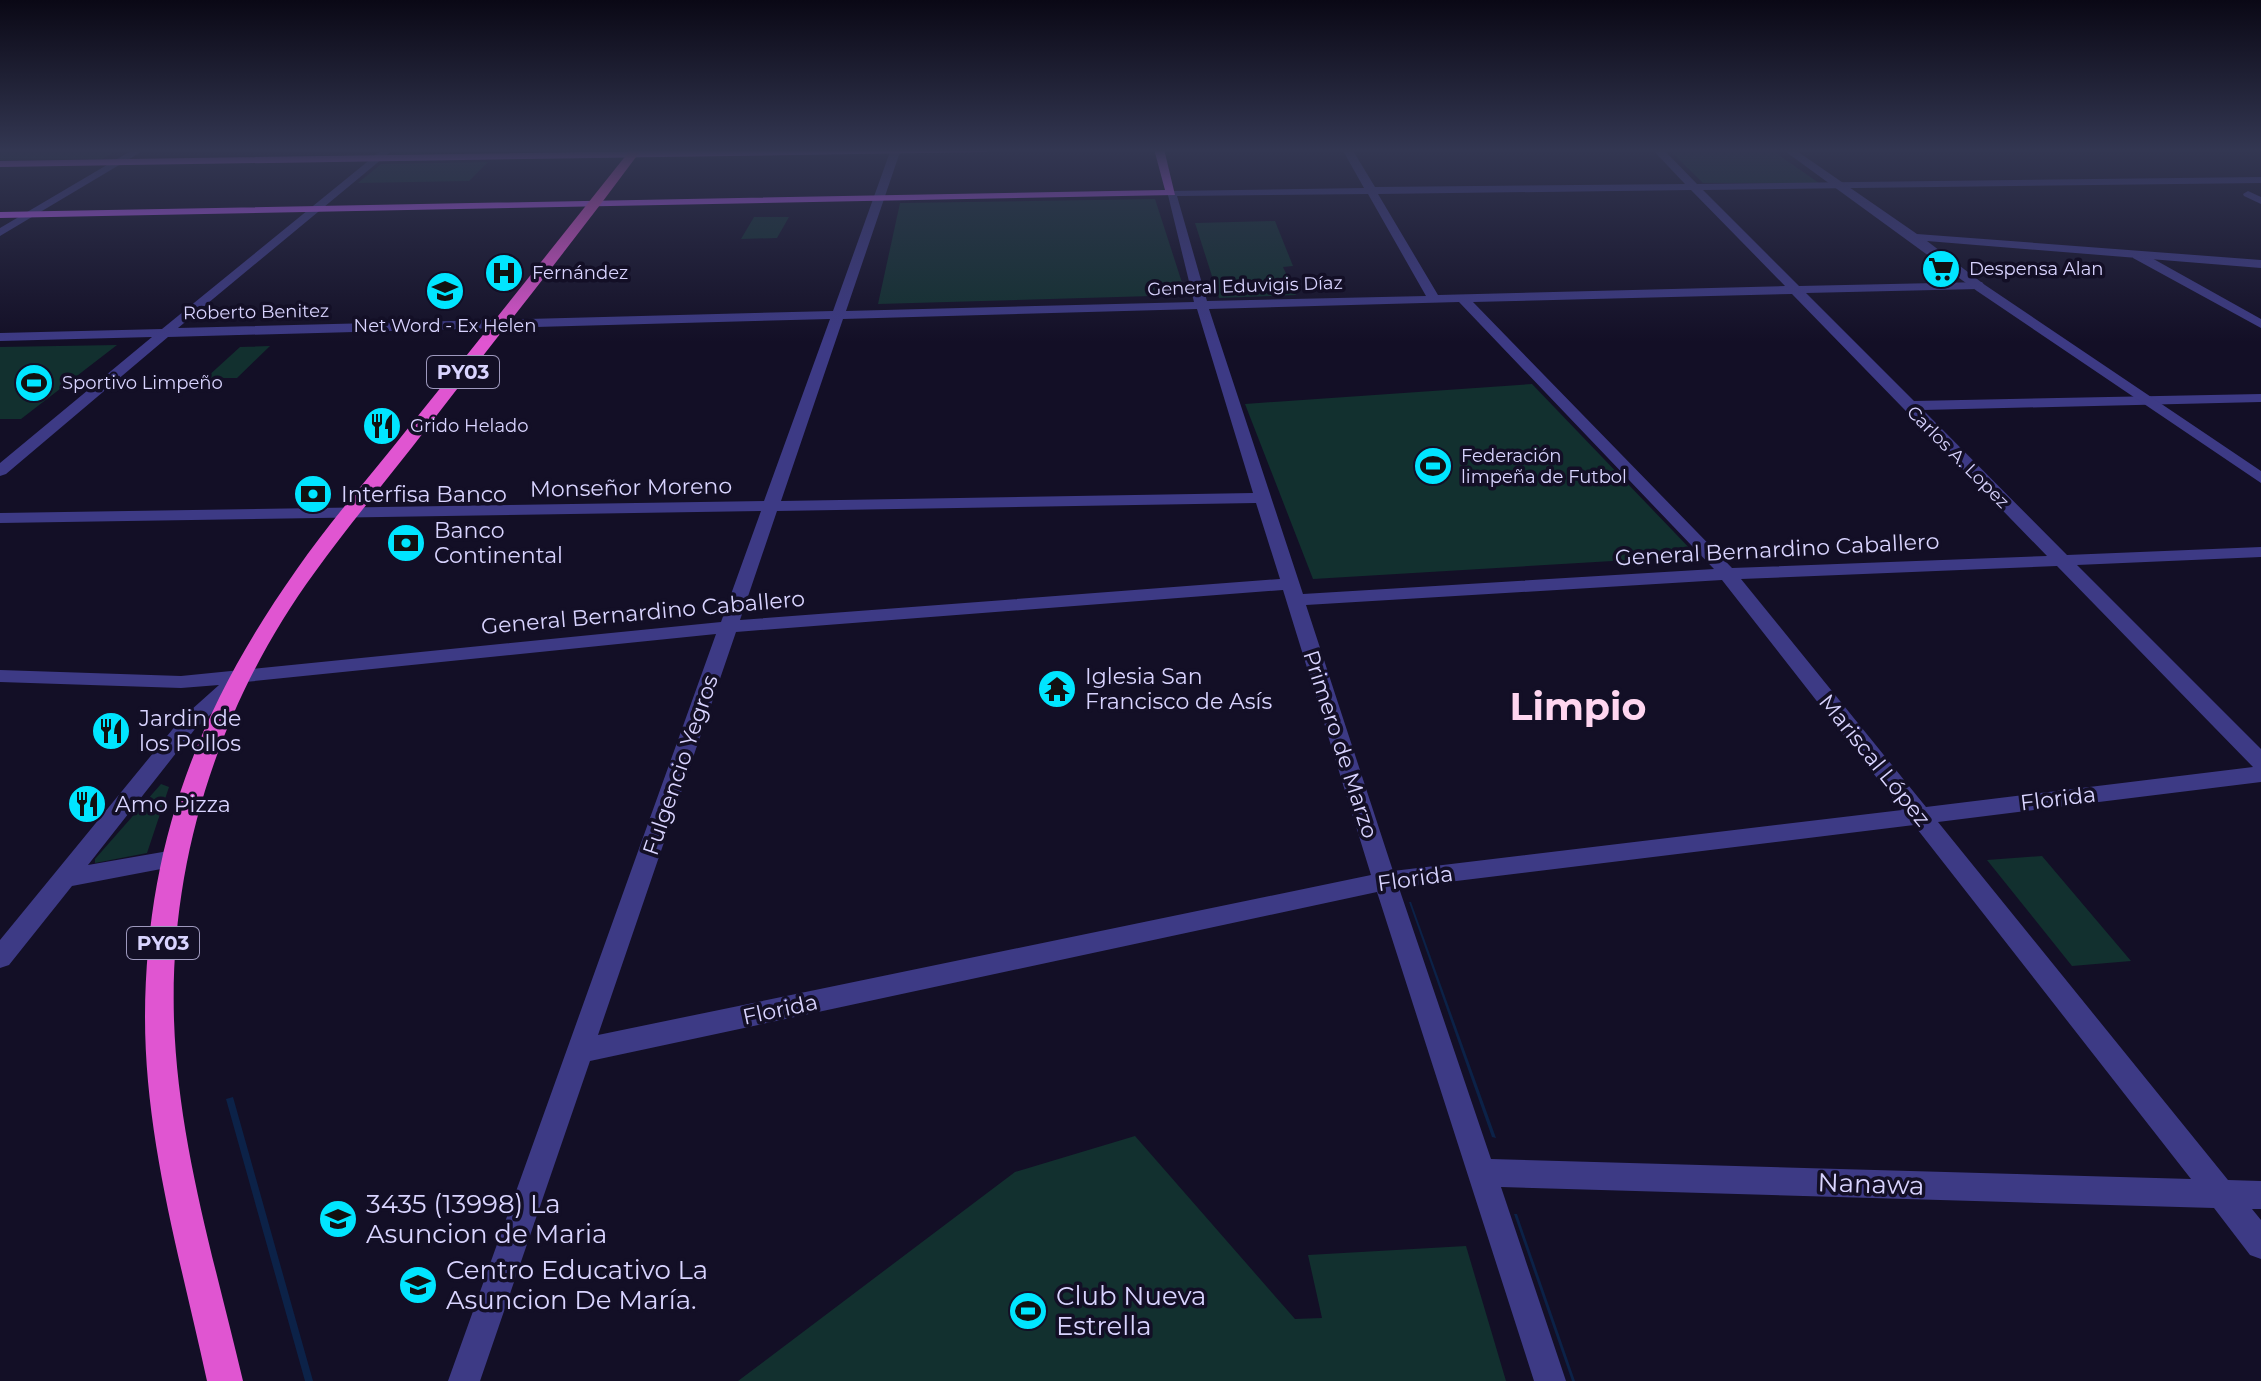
<svg xmlns="http://www.w3.org/2000/svg" width="2261" height="1381" viewBox="0 0 2261 1381" font-family="Montserrat,sans-serif">
	<rect width="100%" height="100%" fill="#130f26"/>
	<!-- green -->
	<path fill="#12302f" d="M0,149H119L102,159L0,160Z
		M401,149H622L396,154Z
		M1668,149H1770L1819,183H1703Z
		M488,162L469,181L358,183L381,164Z
		M1155,199L1186,295L878,304L900,203Z
		M754,217H789L777,238L741,239Z
		M1275,221L1293,266L1283,267L1296,295L1219,298L1195,223Z
		M117,345L21,419H0V347Z
		M270,346L237,378H206L240,347Z
		M1532,384L1697,556L1313,579L1245,404Z
		M161,784L169,787L147,853L95,863V859Z
		M2042,856L2131,961L2072,966L1987,860Z
		M1135,1136L1295,1319L1322,1318L1308,1255L1466,1246L1506,1381H738L1015,1172Z"/>
	<!-- water -->
	<path fill="#0c2248" d="M1409,902H1411L1496,1138L1492,1137Z
		M233,1097L313,1381H305L226,1099Z
		M1514,1214H1517L1575,1381H1572Z"/>
	<g fill="none" stroke-linecap="round" stroke-linejoin="round">
		<!-- minor -->
		<path fill="#3d3a85" fill-rule="evenodd" d="M134,149H146L0,236V228Z
			M383,149H394L178,328L833,311L891,149H901L846,311L1194,302L1167,191L1364,188L1342,149H1352L1375,187L1685,184L1652,149H1663L1697,184L2261,177V183L1703,190L1799,286L1982,282L1984,285L1978,289L1806,293L1914,401L2261,394V402L1923,410L2067,555L2261,547V557L2077,565L2261,749V782L1938,822L2228,1180L2261,1181V1209H2252L2261,1220V1259L2250,1255L2214,1208L1501,1187L1566,1381H1534L1377,892L590,1061L480,1381H448L716,634L245,682L195,729L88,865L174,850L182,853L186,859L182,865L72,886L9,965L0,968V940L181,719L219,685L181,688L0,682V670L181,676L721,622L761,511L0,523V513L764,501L830,319L168,337L6,474L0,476V463L152,337L0,341V333L162,329ZM1691,190L1785,286L1438,295L1378,194ZM1368,194L1426,296L1207,301L1177,196ZM1792,294L2047,556L1732,568L1473,302ZM1459,302L1714,569L1303,594L1209,309ZM1197,309L1253,493L781,501L843,319ZM1256,503L1280,579L740,620L777,511ZM2057,566L2253,767L1926,807L1741,579ZM1722,580L1902,810L1393,871L1306,605ZM1283,590L1371,875L598,1035L736,632ZM1914,825L2191,1179L1491,1159L1399,888Z
			M2248,191L2261,197V204L2244,196L2243,194Z
			M2133,252H2141L2261,319V328L2133,258Z"/>
		<!-- tertiary -->
		<path fill="#3d3a85" fill-rule="evenodd" d="M1782,149H1794L1917,234L2261,260V268L1927,241L1985,285L2261,471V483L1977,291Z"/>
		<!-- primary -->
		<path fill="#c25bff" fill-rule="evenodd" d="M781,149H991L986,152L0,167V161Z
			M1154,149H1164L1175,195L0,218V212L1165,190Z"/>
		<!-- trunk -->
		<path fill="#e055d1" fill-rule="evenodd" d="M631,149H642C568,249 489,347 413,446C380,488 346,529 315,572C220,702 169,859 174,1020C178,1143 215,1262 243,1381H207C181,1261 145,1141 145,1017C146,844 198,709 297,569C331,520 372,474 409,427C483,335 557,242 631,149Z"/>
	</g>
	<!-- sky -->
	<linearGradient id="sky" x2="0" y2="1"><stop stop-color="#0a0815"/><stop offset="0.44" stop-color="#333752"/><stop offset="1" stop-color="#333752" stop-opacity="0"/></linearGradient>
	<rect width="2261" height="342" fill="url(#sky)"/>
	<!-- icons -->
	<defs>
		<symbol id="supermarket-disc" viewBox="-11 -11 22 22"><circle r="9.5" fill="#00e5ff" stroke="#130f26"/><path d="M-6-5.5h2.5l.6 2H6L4.5 2H-2.5L-4.4-4H-6ZM-1.5 3.2a1.3 1.3 0 1 0 .1 0ZM3 3.2a1.3 1.3 0 1 0 .1 0Z" fill="#111"/></symbol>
		<symbol id="hospital-disc" viewBox="-11 -11 22 22"><circle r="9.5" fill="#00e5ff" stroke="#130f26"/><path d="M-5-5h3v3.5h4V-5h3V5h-3V1.5h-4V5h-3Z" fill="#111"/></symbol>
		<symbol id="school-disc" viewBox="-11 -11 22 22"><circle r="9.5" fill="#00e5ff" stroke="#130f26"/><path d="M0-5L7-2L0 1L-7-2ZM-4 1L0 2.5L4 1V4Q0 6-4 4Z" fill="#111"/></symbol>
		<symbol id="stadium-disc" viewBox="-11 -11 22 22"><circle r="9.5" fill="#00e5ff" stroke="#130f26"/><path d="M0-5a6.5 5 0 1 0 0 10a6.5 5 0 1 0 0-10ZM-3.5-1.8h7v3.6h-7Z" fill="#111"/></symbol>
		<symbol id="restaurant-disc" viewBox="-11 -11 22 22"><circle r="9.5" fill="#00e5ff" stroke="#130f26"/><path d="M-5-6h1v4h1v-4h1v4h1v-4h1v5L-1.5 .5V6h-2V.5L-5-1ZM5-6V6H3V1.5H1.5Q1.5-4 5-6Z" fill="#111"/></symbol>
		<symbol id="bank-disc" viewBox="-11 -11 22 22"><circle r="9.5" fill="#00e5ff" stroke="#130f26"/><path d="M-6-4H6V4H-6ZM0-2.3a2.3 2.3 0 1 0 0 4.6a2.3 2.3 0 1 0 0-4.6Z" fill="#111"/></symbol>
		<symbol id="temple-disc" viewBox="-11 -11 22 22"><circle r="9.5" fill="#00e5ff" stroke="#130f26"/><path d="M0-6L5-2H3V0L6.5 2.5H4V6H1.5V3h-3V6H-4V2.5H-6.5L-3 0V-2H-5Z" fill="#111"/></symbol>
	</defs>
	<g fill-rule="evenodd">
		<use href="#supermarket-disc" x="1919" y="247" width="44" height="44"/>
		<use href="#hospital-disc" x="482" y="251" width="44" height="44"/>
		<use href="#school-disc" x="423" y="269" width="44" height="44"/>
		<use href="#stadium-disc" x="12" y="361" width="44" height="44"/>
		<use href="#restaurant-disc" x="360" y="404" width="44" height="44"/>
		<use href="#stadium-disc" x="1411" y="444" width="44" height="44"/>
		<use href="#bank-disc" x="291" y="472" width="44" height="44"/>
		<use href="#bank-disc" x="384" y="521" width="44" height="44"/>
		<use href="#temple-disc" x="1035" y="667" width="44" height="44"/>
		<use href="#restaurant-disc" x="89" y="709" width="44" height="44"/>
		<use href="#restaurant-disc" x="65" y="782" width="44" height="44"/>
		<use href="#school-disc" x="316" y="1197" width="44" height="44"/>
		<use href="#school-disc" x="396" y="1263" width="44" height="44"/>
		<use href="#stadium-disc" x="1006" y="1289" width="44" height="44"/>
	</g>
	<g text-anchor="middle" stroke-width="7" stroke-linejoin="round" paint-order="stroke">
		<!-- far-poi labels -->
		<g font-size="18" fill="#d9d4ff" stroke="#130f26" text-anchor="start">
			<text x="1969" y="275">Despensa Alan</text>
			<text x="532" y="279">Fernández</text>
			<text x="445" y="332" text-anchor="middle">Net Word - Ex Helen</text>
			<text x="62" y="389">Sportivo Limpeño</text>
			<text x="410" y="432">Grido Helado</text>
			<text x="1461" y="462">Federación<tspan x="1461" dy="21">limpeña de Futbol</tspan></text>
		</g>
		<!-- far-street labels -->
		<g font-size="18" fill="#d9d4ff" stroke="#130f26">
			<text transform="translate(1245 286) rotate(-2)" y="6">General Eduvigis Díaz</text>
			<text transform="translate(256 312) rotate(-1)" y="6">Roberto Benitez</text>
			<text transform="translate(1958 457) rotate(45)" y="6">Carlos A. Lopez</text>
		</g>
		<!-- shield labels -->
		<g fill="#130f26" stroke="#9e99be" stroke-width="2">
			<rect x="427" y="356" width="72" height="32" rx="6"/>
			<rect x="127" y="927" width="72" height="32" rx="6"/>
		</g>
		<g font-size="20" font-weight="bold" fill="#d9d4ff">
			<text x="463" y="379">PY03</text>
			<text x="163" y="950">PY03</text>
		</g>
		<!-- street labels -->
		<g font-size="22" fill="#d9d4ff" stroke="#130f26">
			<text transform="translate(631 487) rotate(-1)" y="8">Monseñor Moreno</text>
			<text transform="translate(1777 549) rotate(-3)" y="8">General Bernardino Caballero</text>
			<text transform="translate(643 612) rotate(-5)" y="8">General Bernardino Caballero</text>
			<text transform="translate(1341 744) rotate(72)" y="8">Primero de Marzo</text>
			<text transform="translate(1875 760) rotate(51)" y="8">Mariscal López</text>
			<text transform="translate(680 765) rotate(-71)" y="8">Fulgencio Yegros</text>
			<text transform="translate(2058 798) rotate(-7)" y="8">Florida</text>
			<text transform="translate(1415 878) rotate(-8)" y="8">Florida</text>
			<text transform="translate(780 1009) rotate(-12)" y="8">Florida</text>
		</g>
		<!-- poi labels -->
		<g font-size="22" fill="#d9d4ff" stroke="#130f26" text-anchor="start">
			<text x="341" y="502">Interfisa Banco</text>
			<text x="434" y="538">Banco<tspan x="434" dy="25">Continental</tspan></text>
			<text x="1085" y="684">Iglesia San<tspan x="1085" dy="25">Francisco de Asís</tspan></text>
			<text x="139" y="726">Jardin de<tspan x="139" dy="25">los Pollos</tspan></text>
			<text x="115" y="812">Amo Pizza</text>
		</g>
		<!-- near-street labels -->
		<g font-size="26" fill="#d9d4ff" stroke="#130f26">
			<text transform="translate(1871 1184) rotate(2)" y="9">Nanawa</text>
		</g>
		<!-- near-poi labels -->
		<g font-size="26" fill="#d9d4ff" stroke="#130f26" text-anchor="start">
			<text x="366" y="1213">3435 (13998) La<tspan x="366" dy="30">Asuncion de Maria</tspan></text>
			<text x="446" y="1279">Centro Educativo La<tspan x="446" dy="30">Asuncion De María.</tspan></text>
			<text x="1056" y="1305">Club Nueva<tspan x="1056" dy="30">Estrella</tspan></text>
		</g>
		<!-- town labels -->
		<g font-size="38" font-weight="bold" fill="#ffd6f0" stroke="#130f26">
			<text x="1578" y="720">Limpio</text>
		</g>
	</g>
</svg>
